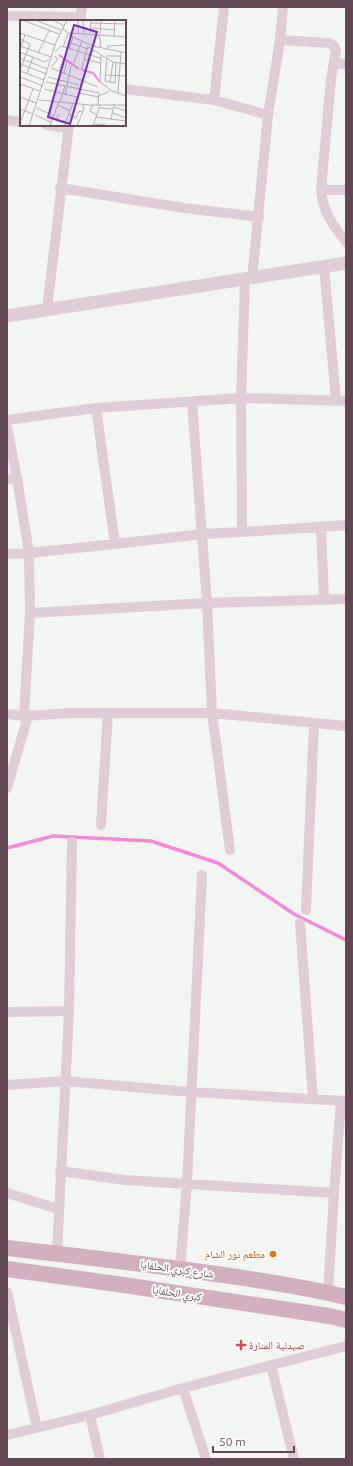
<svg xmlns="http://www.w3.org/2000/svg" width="353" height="1466" viewBox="0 0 353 1466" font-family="Ubuntu,'Noto Naskh Arabic',sans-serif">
	<rect width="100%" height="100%" fill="#f2f5f2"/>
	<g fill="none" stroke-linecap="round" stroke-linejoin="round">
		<!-- stream -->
		<path stroke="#f588d8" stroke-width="3.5" d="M7,848L53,836L151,841L218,863L294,914L346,940"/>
		<!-- minor -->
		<path stroke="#e0cdd7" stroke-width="10" d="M7,16L81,17
			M80,21L82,7
			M280,40L329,43L334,46L336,50L331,79L321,190C323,212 332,224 346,242
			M334,63L346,64
			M125,89L214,100L268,115
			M214,100L224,7
			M7,120L21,122
			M46,125L68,128
			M60,188L184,208L259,217
			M321,190H346
			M324,266L336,400
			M252,279L268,115L280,40L283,7
			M47,309L69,125
			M192,402L207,603L212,713L230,850
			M96,408L115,544
			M7,420L96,408L241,398L346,401
			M7,427L17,478L29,553L30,613L24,716
			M7,479L17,478
			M321,527L324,599
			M242,532L241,398L245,280
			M7,554L29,553L115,544L202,534L242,532L346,525
			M30,613L207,603L346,599
			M7,714L24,716L70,713H212L346,726
			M7,788L28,716
			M101,825L108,713
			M306,910L314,723
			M300,923L313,1099
			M7,1012L69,1011
			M7,1085L65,1081L190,1092L346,1101
			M60,1171L125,1180L334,1193
			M7,1193L58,1209
			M57,1254L69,1011L72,842
			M180,1269L187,1183L202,875
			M7,1292L37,1428
			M328,1292L334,1193L341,1101
			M271,1365L294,1459
			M183,1388L206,1459
			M90,1415L100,1459
			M7,1435L90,1415L183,1388L346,1346"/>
		<!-- tertiary -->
		<path stroke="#e0cdd7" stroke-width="13" d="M7,316L346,263"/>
		<!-- primary -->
		<path stroke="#d3b0c0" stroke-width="16" d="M7,1248C79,1256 152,1265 224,1275C265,1281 306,1287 346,1297
			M7,1269L117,1284L329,1316L346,1320"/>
	</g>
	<!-- markers -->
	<circle fill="#e8710a" stroke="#fff" stroke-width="1.5" cx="273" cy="1254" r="4"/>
	<path fill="#e0444e" stroke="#fff" stroke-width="1.5" d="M239 1339h4v4h4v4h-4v4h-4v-4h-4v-4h4z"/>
	<g text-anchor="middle" stroke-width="4" stroke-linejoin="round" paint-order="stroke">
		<!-- food labels -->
		<g font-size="11" fill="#c56008" stroke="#fff" text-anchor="end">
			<text x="265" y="1258">مطعم نور الشام</text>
		</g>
		<!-- street labels -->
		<g font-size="11" fill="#624854" stroke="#fff">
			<text transform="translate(177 1269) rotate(8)" y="4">شارع كبري الحلفايا</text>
			<text transform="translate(177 1293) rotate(9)" y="4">كبري الحلفايا</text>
		</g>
		<!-- health labels -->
		<g font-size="11" fill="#be3a42" stroke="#fff" text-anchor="start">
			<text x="249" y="1349">صيدلية المنارة</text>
		</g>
	</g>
	<!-- overview -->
	<g transform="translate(20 20)">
		<rect width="106" height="106" fill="#f2f5f2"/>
		<path fill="none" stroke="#f588d8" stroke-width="2" d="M39,35L59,49M62,50L73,53L80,62"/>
		<path fill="none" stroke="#b8b0b3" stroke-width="1" d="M2,0L39,14M15,0L41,10M33,0L44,6M63,0L64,13M71,3L106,4M42,8L53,17L73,26L106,33M70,8L95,10M0,13L35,25M49,13L106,17M58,13V0M70,13L71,0M79,14L81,27M80,14L81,0M94,16L95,0M0,19L10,24L0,50M51,23L68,29M0,26L31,37M43,27L48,14M68,27L93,42L106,44M88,28V26L106,25M0,29L5,15M49,29L53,17M0,32L25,42L29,39M35,32L41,26L80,38M18,33L29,11M81,35L80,62L92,71L106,76M86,36H100M0,38L27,49M64,39L80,43M0,44L27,54M53,45L62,21M31,47L38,39L34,36M31,48L78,67M61,50L68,26M0,51L24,60M39,51L44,38M7,53L13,37M44,53L47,41M85,55L106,56M0,57L23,66M28,57L59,65M85,61L95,63L96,42M85,61L87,38M26,62L79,73L78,85M90,62L93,42M0,64L20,71M24,69L57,77M58,73L79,77M98,73L101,32M45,75L51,46M79,76L90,71M0,77L16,83M19,80L70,85H106M32,81L30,95L33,96M40,82L45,66M57,84L62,58M38,85L50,91M73,85L70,91L77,95M94,87L106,91M17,88L30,94M80,88L93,89M0,89L13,94M93,93L106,98M39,94L36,100L44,103M48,94L56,98L59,91L62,92M15,95L31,102M76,97L106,101M91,100L94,84M0,103L13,69M73,105L85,104M9,106L36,22L47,0M30,106L39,82M44,106L53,83M57,106L64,89L63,85M73,106L80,85"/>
		<path fill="#7b2cbf" fill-opacity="0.15" stroke="#7b2cbf" stroke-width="2" d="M54,5L77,12L50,104L28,97Z"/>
		<rect width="106" height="106" fill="none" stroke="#624854" stroke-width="2"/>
	</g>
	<!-- border -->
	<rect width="353" height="1466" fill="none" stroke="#624854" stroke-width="16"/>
	<!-- scale -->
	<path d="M213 1446v6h81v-6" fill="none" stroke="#624854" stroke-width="2"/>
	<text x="219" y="1446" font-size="12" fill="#624854" stroke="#ffffff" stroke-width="3" paint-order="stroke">50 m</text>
</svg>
